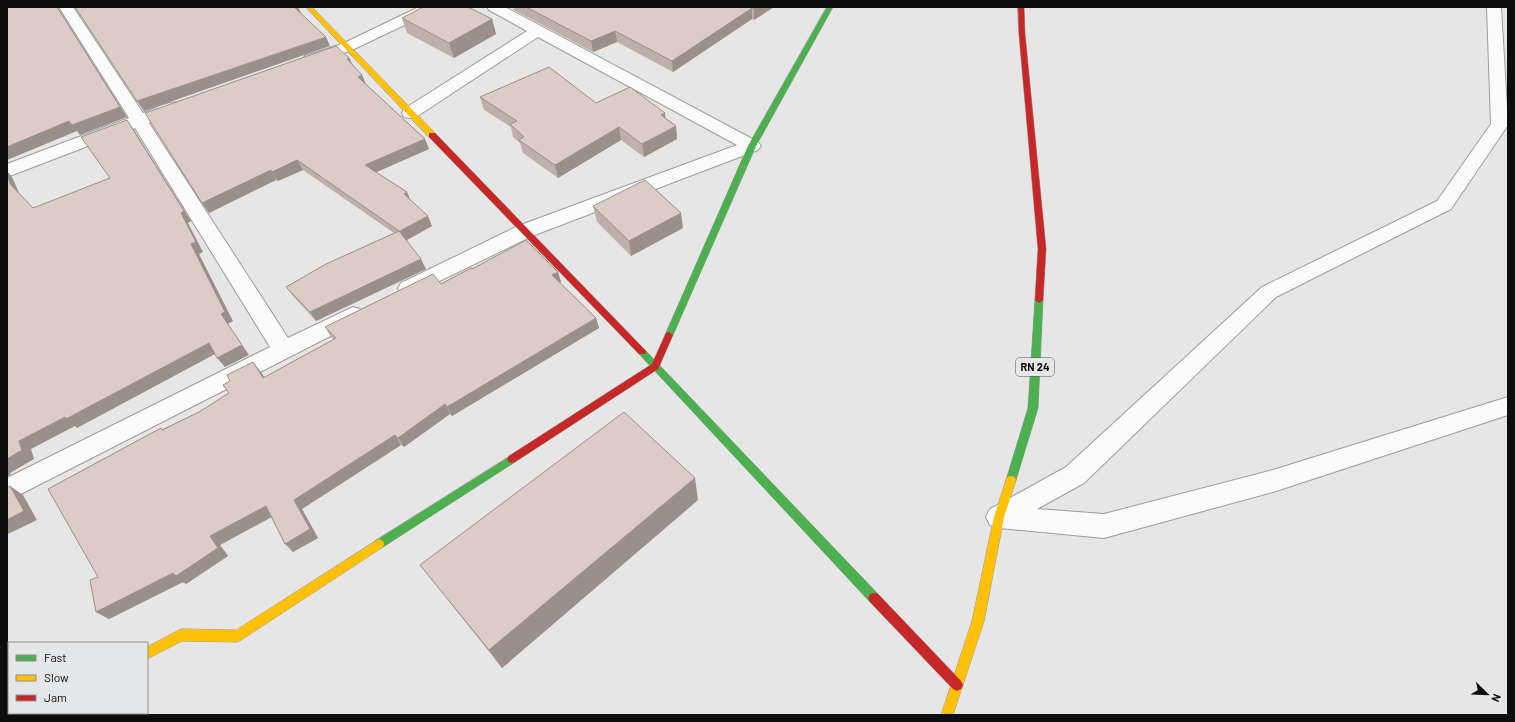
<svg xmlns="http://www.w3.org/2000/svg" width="1515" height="722" viewBox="0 0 1515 722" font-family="Barlow,sans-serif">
	<rect width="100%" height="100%" fill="#e6e6e7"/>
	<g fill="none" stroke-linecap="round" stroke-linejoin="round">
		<defs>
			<path id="street" d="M59,7H73L143,113C155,109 169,100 181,103L183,107L181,111L149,123L288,338L353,307L360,309L364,315L360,321L7,501V478L270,347L135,128L7,177V164L129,118Z
				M419,7H438L436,10L352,50L311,64L305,62L303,59L305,56L342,44Z
				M487,7H505L758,142L761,146L758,150L532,236L415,293L408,296L401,293L398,288L401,283L518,226L737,145L538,37L416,117L410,118L404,117L402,113L404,109L527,31L489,10Z
				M1487,7H1501L1508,125L1451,209L1276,297L1084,483L1037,509L1104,514L1273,470L1508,397V415L1273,492L1104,538L999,528L990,525L986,517L990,509L1066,467L1262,287L1437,201L1491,124Z
				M22,713H55L54,715H21Z"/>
			<path id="fast" d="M827,7H833L756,146L673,335L669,338L666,337L665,335L748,146Z
				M1039,297L1043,300L1038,408L1016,480L1015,483L1011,484L1007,483L1006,480L1028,408L1035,300Z
				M642,349L645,350L878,594L880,598L878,602L874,603L870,602L639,354L638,352L639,350Z
				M512,455L515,456L517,459L515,462L383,547L379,549L375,547L374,544L375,541Z"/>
			<path id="slow" d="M306,7H312L435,133V137H429Z
				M1011,476L1015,477L1016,480L1004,517L984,621L953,715H941L972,621L994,517L1006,480L1007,477Z
				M379,539L383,541L384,544L383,547L241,640L237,642L182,641L147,659V647L181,629L236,630Z"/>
			<path id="jam" d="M1018,7H1024L1025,34L1046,249L1043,300L1039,303L1035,300L1038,249L1019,34Z
				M429,133H435L645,350L646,352L645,354H639L429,137Z
				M669,332L673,335L658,369L515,462L512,463L509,462L507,459L509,456L652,364L666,333Z
				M874,593L878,594L961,681L963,685L961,689L957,691L953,689L870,602L868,598L870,594Z"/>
		</defs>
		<!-- street casing -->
		<use href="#street" stroke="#9c9c9d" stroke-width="2"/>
		<!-- fast casing -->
		<use href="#fast" stroke="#9c9c9d" stroke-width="1"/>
		<!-- slow casing -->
		<use href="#slow" stroke="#9c9c9d" stroke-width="1"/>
		<!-- jam casing -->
		<use href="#jam" stroke="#9c9c9d" stroke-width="1"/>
		<!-- street -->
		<use href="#street" fill="#fbfbfb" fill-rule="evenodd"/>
		<!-- fast -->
		<use href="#fast" fill="#4caf50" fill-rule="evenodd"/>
		<!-- slow -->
		<use href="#slow" fill="#ffc107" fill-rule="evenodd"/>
		<!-- jam -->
		<use href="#jam" fill="#c62828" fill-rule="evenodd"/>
	</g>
	<!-- wall -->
	<path fill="#beafa9" d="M513,7H774L754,20L752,19L673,72L617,42L593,52L514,10Z
		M402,18L492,19L496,34L454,58L407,33Z
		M352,65L362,75L366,84L425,139L429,149L376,172L407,192L410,200L432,226L407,240L426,269L316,321L293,296L286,287L394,233L303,170L278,181L276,180L209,213L202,203Z
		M480,97L596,103L665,113V118L676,126L677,139L644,157L621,140L558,178L523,153L520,143L513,137L511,127L484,110Z
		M593,206L683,228L631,256L597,222Z
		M472,269L558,272L561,282L560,283L596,318L599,328L452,416L450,414L404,447L401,445L302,509L318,538L293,552L272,517L220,545L228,556L186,584L183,582L109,619L96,612L98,577L163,429L199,412L261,372L264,378L334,340L331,337L325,327L441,284Z
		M698,500L502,668L420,565Z"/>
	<!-- shaded-wall -->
	<path fill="#9b8f8a" d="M57,7H58V8L127,117L80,135L77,131L7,160V147Z
		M298,7L303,17L295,8Z
		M757,7H774L754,20V9Z
		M752,8V19L673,72L672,61Z
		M492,19L496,34L454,58L449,43Z
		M615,31L617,42L593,52L591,41Z
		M326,37L330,46L144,111L137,101Z
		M347,59H350L354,68Z
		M362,75L366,85L358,77Z
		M665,113L666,126L661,115Z
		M127,120L134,130L191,221L188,223L203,252L199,254L233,321L228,324L249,355L225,367L217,358L221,314L191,244Z
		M676,126L677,139L644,157L642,144Z
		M619,127L621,140L558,178L555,165Z
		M425,139L429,149L370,175L365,165Z
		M297,160L303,170L278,181L272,172Z
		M271,170L276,180L209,213L202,203Z
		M7,171L12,177L20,195L11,185L7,176Z
		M407,192L411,202L404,194Z
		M681,213L683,228L631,256L629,241Z
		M428,216L432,226L405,241L400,231Z
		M421,259L426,269L316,321L310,312Z
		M558,272L561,282L555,286L552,275Z
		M596,318L599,328L452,416L447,407Z
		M209,343L217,353L77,428L75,426L31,449L34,459L10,473L11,474L7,477V459L19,441Z
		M253,362L261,372L271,388L263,378Z
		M445,404L450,414L404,447L398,438Z
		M395,435L401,445L302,509L318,538L293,552L285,544L294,500Z
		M695,478L698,500L502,668L489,650Z
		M10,486L23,495L37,520L8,534H7V520Z
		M266,506L275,515L220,545L228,556L186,584L183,582L109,619L96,612L210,536Z"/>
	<!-- building -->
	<path fill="#ddccc5" stroke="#9b8f8a" d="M7,7H57L120,107L72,125L69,121L7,147Z
		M75,7H298L295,8L326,37L137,101Z
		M423,7H468L492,19L449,43L402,18Z
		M526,7H757L754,9L752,8L672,61L615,31L591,41Z
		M336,46L350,59H347L362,75L358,77L425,139L365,165L407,192L404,194L428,216L400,231H399L421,259L310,312L286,287L326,264L399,231L297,160L272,172L271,170L202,203L145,113Z
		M549,67L596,103L630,87L665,113L661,115L676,126L642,144L619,127L555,165L519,140L524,137L510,124L517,121L480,97Z
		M127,120L184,211L181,213L196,242L191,244L225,312L221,314L242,345L217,358L209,343L66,419L65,417L19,441L22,450L7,459V176L11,185L33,208L110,178L81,137Z
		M645,180L681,213L629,241L593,206Z
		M526,240L558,272L552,275L596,318L447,407L445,404L398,438L395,435L294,500L310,529L285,544L266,506L210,536L218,548L176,576L173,573L96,612L90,580L98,577L48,489L161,428L162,430L199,412L229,393L223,385L230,381L227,375L253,362L263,378L336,338L325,327L433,274L441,284L471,268L472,269Z
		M624,412L695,478L489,650L420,565Z
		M10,486L24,511L7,520V488Z"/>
	<g text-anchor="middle" stroke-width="3" stroke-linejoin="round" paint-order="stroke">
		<!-- shield labels -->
		<rect fill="#e5e6e8" stroke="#4e4e4f" stroke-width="1" x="1016" y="358" width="38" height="18" rx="3"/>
		<g font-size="11" font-weight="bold" fill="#0d0d0e">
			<text x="1035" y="371">RN 24</text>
		</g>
	</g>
	<!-- border -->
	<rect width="1515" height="722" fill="none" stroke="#0d0d0e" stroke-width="16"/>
	<!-- legend -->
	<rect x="8" y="642" width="140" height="72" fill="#e5e6e8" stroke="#8f8f91"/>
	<rect x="16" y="655" width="20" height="6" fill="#4caf50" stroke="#8f8f91"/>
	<text x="44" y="662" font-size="12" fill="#0d0d0e">Fast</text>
	<rect x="16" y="675" width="20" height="6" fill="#ffc107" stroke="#8f8f91"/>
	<text x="44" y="682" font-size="12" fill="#0d0d0e">Slow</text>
	<rect x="16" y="695" width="20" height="6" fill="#c62828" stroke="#8f8f91"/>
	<text x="44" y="702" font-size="12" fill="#0d0d0e">Jam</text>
	<!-- north arrow -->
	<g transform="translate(1487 694) rotate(113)" stroke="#e5e6e8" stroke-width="3" paint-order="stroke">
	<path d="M0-3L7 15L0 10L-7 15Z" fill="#0d0d0e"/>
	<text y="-6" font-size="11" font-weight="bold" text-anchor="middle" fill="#0d0d0e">N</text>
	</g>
</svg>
